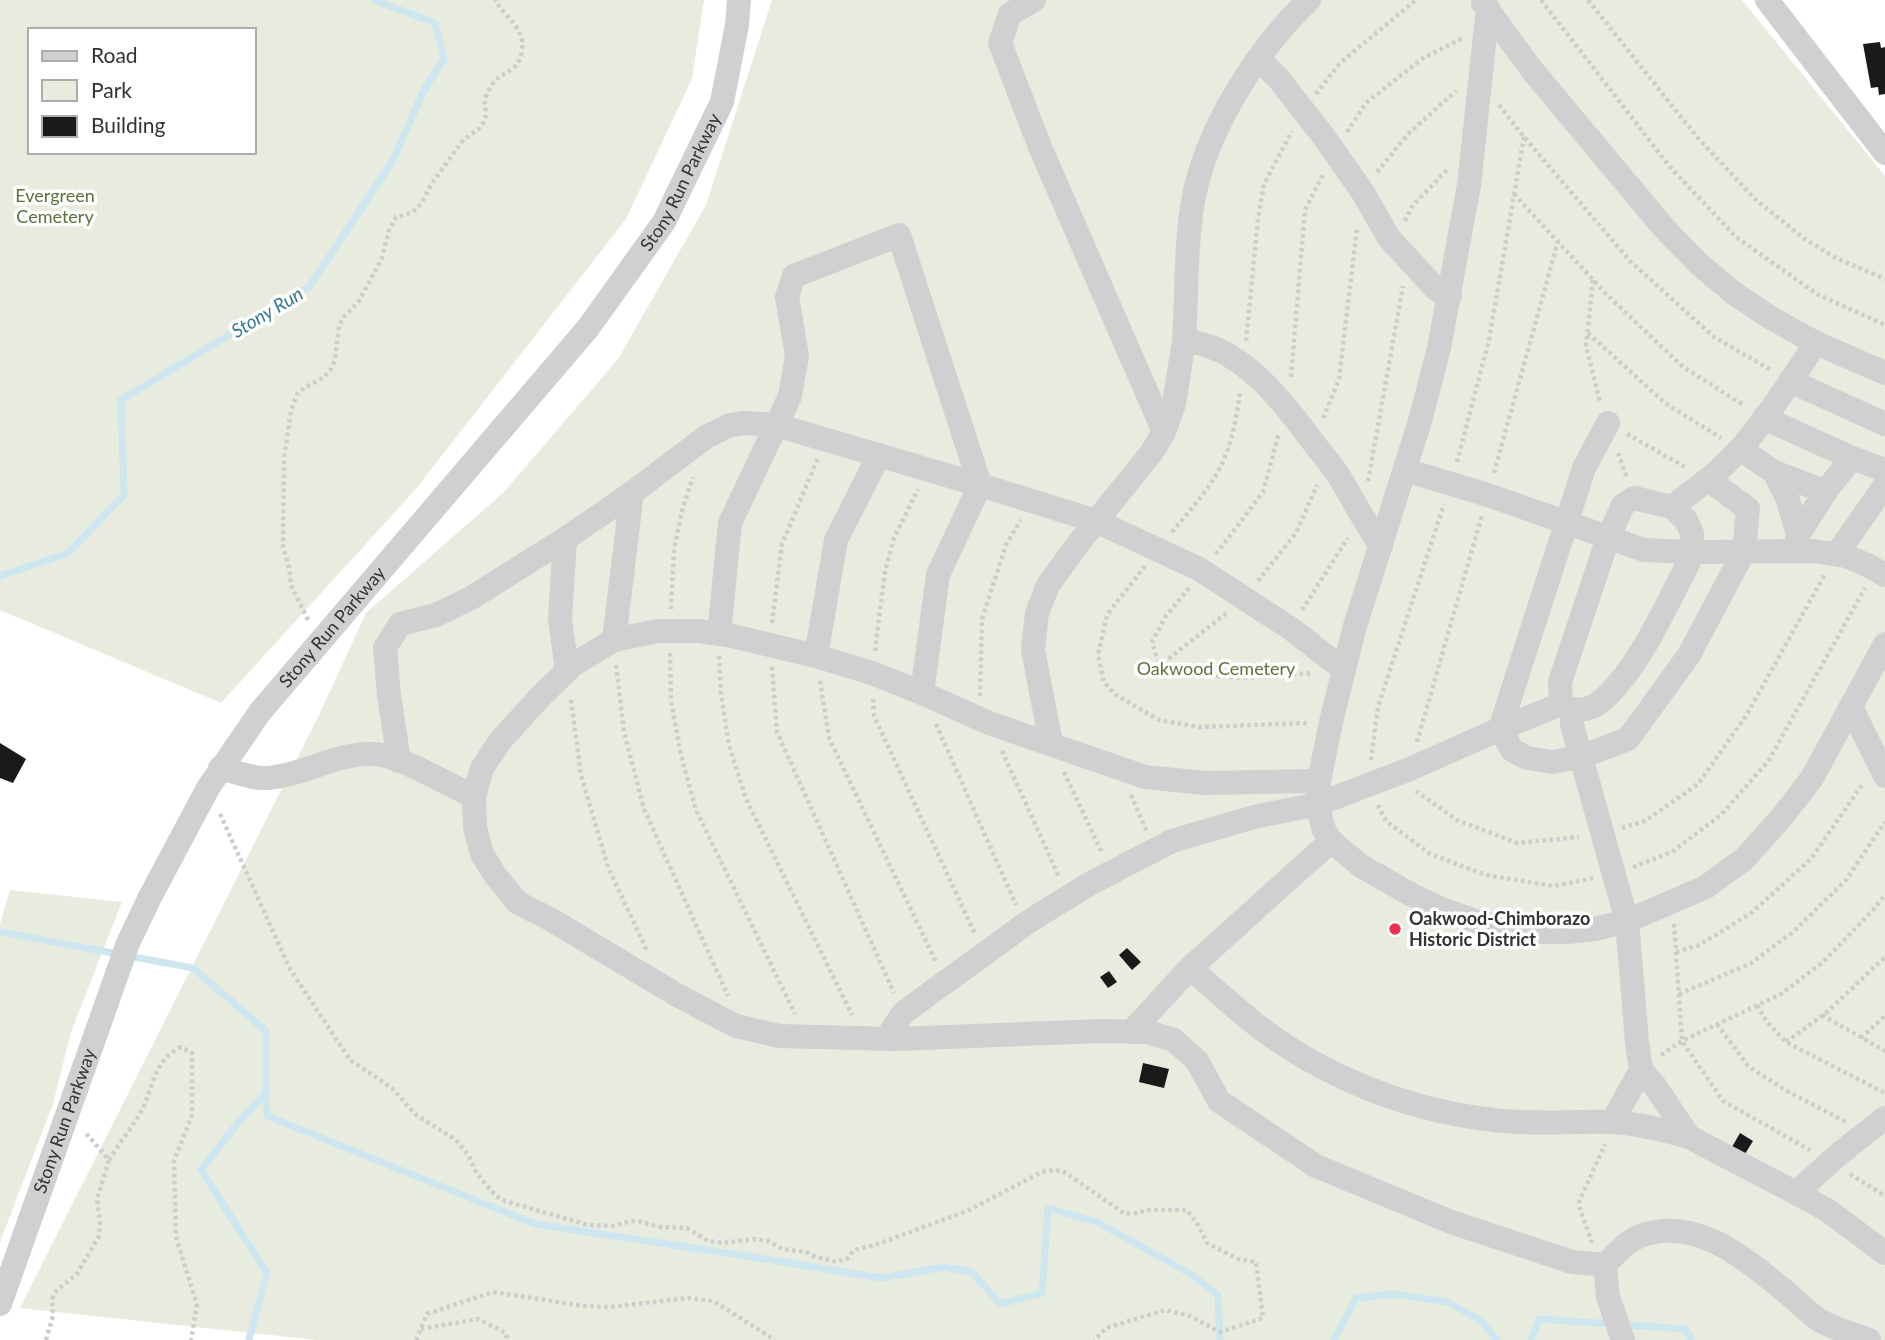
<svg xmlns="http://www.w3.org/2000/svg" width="1885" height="1340" viewBox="0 0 1885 1340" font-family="Lato,sans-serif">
	<rect width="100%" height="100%" fill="#fff"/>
	<!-- green -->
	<path fill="#e7ecde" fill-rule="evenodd" d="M0,0H704L692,79L626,219L415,490L221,703L0,610ZM30,30H254V152H30Z
		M772,0H1742L1885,176V1340H316L20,1308L321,711L366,613L504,492L618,359L706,205Z
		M10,890L122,902L71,1032L53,1104L0,1242V924Z"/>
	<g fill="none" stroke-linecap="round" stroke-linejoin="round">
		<!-- stream -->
		<path stroke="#cde6ef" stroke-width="7" d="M0,576L68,553L124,495L121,400L309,287L392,162L424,90L444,59L435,23L374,0
			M0,932L193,968L266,1031V1093L240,1120L201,1170L267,1273L249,1340
			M266,1093L267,1116L535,1224L759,1258L881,1278L944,1267L972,1272L1000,1304L1042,1293L1048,1208L1099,1223L1189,1273L1218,1295L1220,1340
			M1334,1340L1356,1298L1394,1294L1448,1302L1481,1321L1497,1340
			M1531,1340L1539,1319L1686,1329L1691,1340"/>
	</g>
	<!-- building -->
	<path fill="#1a1a1a" d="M1880,42L1881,48L1885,47V94L1879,95L1878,87L1871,88L1863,44Z
		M0,743L26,759L13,783L0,778Z
		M1127,948L1141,962L1132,970L1119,955Z
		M1109,971L1117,982L1108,988L1100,977Z
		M1143,1063L1169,1069L1164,1088L1139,1082Z
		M1740,1133L1753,1141L1745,1154L1732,1147Z"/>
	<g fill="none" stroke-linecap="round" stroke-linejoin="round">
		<!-- path -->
		<path stroke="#cdcdcd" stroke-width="4.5" stroke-dasharray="3.5 3.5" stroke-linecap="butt" d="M1541,0L1670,167L1736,237L1817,294L1885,325
			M1588,0L1697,137L1755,199L1802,237L1834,257L1885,279
			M1316,94L1340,63L1416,0
			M1499,105L1524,137L1630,261L1714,337L1771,370
			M1347,132L1366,103L1423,58L1463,38
			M1377,172L1408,134L1456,91
			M1514,194L1606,294L1683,367L1745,406
			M1405,221L1413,205L1448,169
			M1593,280L1586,346L1600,402
			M1588,333L1665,403L1721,438
			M1246,341L1258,219L1264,184L1292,131
			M1291,377L1305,210L1324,173
			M1323,418L1339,380L1357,228
			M1627,434L1687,468
			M1618,453L1627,478
			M1457,462L1489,340L1524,137
			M1494,473L1558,241
			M1368,481L1403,286
			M1172,532C1186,515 1201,498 1213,480C1230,454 1236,422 1240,392
			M1216,554L1263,492L1279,433
			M1145,566L1107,615L1098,655L1104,682L1116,695L1159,720L1199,727L1309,723
			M1258,581L1296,533L1317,485
			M1189,588L1166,616L1152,642L1157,659L1176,673L1246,678L1312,673
			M671,609L674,549L683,507L693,477
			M1302,610L1348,538
			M308,620L291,585L289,567L283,547L284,458L291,411L297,394L304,388L323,378L331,369L335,360L339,325L344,317L359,301L382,258L389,230L396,217C403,215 411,214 416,209C423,203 427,190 433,182C442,169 452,156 461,143C468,134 480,132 484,121C488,114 484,107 485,100C486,95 491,85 495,81C505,70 519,72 522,50C525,27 505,18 495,0
			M772,623L782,544L818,458
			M875,651L885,571L894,538L918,489
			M670,653L671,701L681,755L696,810L795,1014
			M719,656L721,694L729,745L746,799L852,1015
			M1163,663L1228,612
			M616,665L624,732L644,809L728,996
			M772,667L777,732L894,993
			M820,681L829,738L936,962
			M980,696L982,619L1006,545L1021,520
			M873,699L874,716L975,934
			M571,700L581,775L608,867L647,951
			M936,724L1016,905
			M1417,742L1482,515
			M1002,751L1059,877
			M1371,760L1378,707L1444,504
			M1064,772L1102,853
			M1416,791L1457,820L1517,843L1579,837
			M1131,795L1147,832
			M1378,805L1386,821L1430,854L1486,875L1554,886L1594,878
			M220,814L290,969L350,1060L392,1088L415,1114L456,1140L469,1156L477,1174L496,1196L505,1201L588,1225L613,1226L631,1221H638L659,1227L687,1228L708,1241L723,1243L755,1239L768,1241L782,1249L806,1252L816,1257L837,1262L848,1258L854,1250L875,1245L967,1211L1042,1172L1053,1170L1063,1171L1125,1214L1136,1213L1149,1210H1187L1197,1223L1207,1243L1238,1259L1256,1262L1263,1318L1220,1332L1190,1316L1165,1310L1106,1328L1094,1340
			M1622,828L1645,821L1698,784L1746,716L1825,574
			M1633,867L1672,852L1721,815L1769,760L1865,588
			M1674,924L1682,1041L1723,1101L1810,1150
			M1676,952L1699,945L1750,914L1811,859L1864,782
			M1679,994L1750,964L1793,932L1846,880L1885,822
			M1757,1005L1767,1022L1786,1042L1885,1093
			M1822,1015L1885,1051
			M1717,1024L1748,1066L1785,1090L1846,1122
			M1861,1038L1885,1016
			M1786,1042L1827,1012L1885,957
			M1661,1055L1682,1041L1781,994L1823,962L1873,910L1885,895
			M109,1160C119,1143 133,1127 142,1110C154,1085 154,1060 181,1047L192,1053V1115L174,1161L176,1237L197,1305L191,1340
			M1850,1174L1885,1196
			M1592,1243L1579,1206V1202L1605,1144
			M421,1329L478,1319L506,1333L507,1340
			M46,1340L53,1316L52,1299L57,1290L77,1274L99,1236L100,1221L97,1199L109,1160L84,1131
			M416,1340L427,1314L493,1292L584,1306L610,1307L688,1298L713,1301L775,1340"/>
		<!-- minor -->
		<g stroke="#d0d0d0" stroke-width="24">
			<path d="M1034,0L1010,14L1000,43L1040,147L1164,432"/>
			<path d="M1309,0C1256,50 1203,134 1192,207C1185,251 1187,297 1184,341C1241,345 1281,400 1313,442C1321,453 1331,464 1339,476C1353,500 1366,524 1381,546"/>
			<path d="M1767,0L1885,153"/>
			<path d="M1483,3L1532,70L1664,228L1700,265L1735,294L1771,318L1816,343L1885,373"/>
			<path d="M1488,8L1469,185L1439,348L1420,421L1355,626L1331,722L1319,781L1318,804L1323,828L1331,841L1361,866L1412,895L1442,909L1476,921L1508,929L1536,932H1567L1595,929L1627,921L1706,887L1744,859L1782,817L1812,778L1885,644"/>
			<path d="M1259,59L1278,78L1324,137L1362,191L1389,238L1436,289L1450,296"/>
			<path d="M1790,381L1885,424"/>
			<path d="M1764,418L1852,458L1885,470"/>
			<path d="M1608,423L1584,468L1500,729L1512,750L1527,758L1553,762L1581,757L1628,739L1689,655L1744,551L1748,509L1709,480"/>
			<path d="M1740,449L1774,472L1788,500L1798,535"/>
			<path d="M1405,470L1488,495L1644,550L1693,552L1814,551L1846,556L1867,565L1885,575"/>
			<path d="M1774,472L1826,492"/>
			<path d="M1634,498L1672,507L1686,520L1692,533L1693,552L1687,566C1664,609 1641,664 1605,698C1594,709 1574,715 1561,704L1560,682L1608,538L1623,505Z"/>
			<path d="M1672,507C1696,489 1719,472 1739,450C1768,418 1792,378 1816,343"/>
			<path d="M565,539L560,619L567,671"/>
			<path d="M1795,551L1798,535L1828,488L1852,458"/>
			<path d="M1837,554L1885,485"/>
			<path d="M719,634L730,523L790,396L797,356L787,297L794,276L899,235L980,485L938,575L922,693"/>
			<path d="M614,640L632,493"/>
			<path d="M816,656L836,540L879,455"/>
			<path d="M1851,707L1885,776"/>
			<path d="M1572,709V725L1627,921L1637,1042L1641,1070L1655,1086L1689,1137L1796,1193"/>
			<path d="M1051,743L1033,650L1037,613L1048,585L1081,540L1152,452L1164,432L1174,404L1184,341"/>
			<path d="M399,761L389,695L385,648L400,624L436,615L471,598L565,539L632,493L706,437L730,425L745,423L776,425L980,485L1096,521L1199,569L1290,628L1343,669"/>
			<path d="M220,768C235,772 253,779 268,778C304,775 338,752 374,754C398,755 450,785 474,797"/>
			<path d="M1319,781L1205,783L1145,777L989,723L922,693L872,673L816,656L728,635L698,631H658L614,640L573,665L540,697L501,740L482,768L474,797L475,827L482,854L495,875L518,903L550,919L677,995L736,1026L779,1036L896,1039L1103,1031L1147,1032L1174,1040L1197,1061L1219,1101L1316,1166L1451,1222L1572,1262L1605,1265"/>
			<path d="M1190,968C1213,988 1235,1008 1259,1027C1326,1078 1410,1111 1494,1120C1533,1125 1572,1121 1611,1122C1637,1123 1664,1130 1689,1137"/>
			<path d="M1131,1032L1190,968L1331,841"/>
			<path d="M886,1039L903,1013L1031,920L1091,883L1172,841L1254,817L1318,804L1410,769L1500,729L1561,704"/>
			<path d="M1885,1118L1839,1154L1796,1193L1827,1210L1885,1253"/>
			<path d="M1612,1122L1641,1070"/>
			<path id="s1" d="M0,1304L128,943L150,897L208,788L260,712L588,328L664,222L722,102L737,25L739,0"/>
			<path d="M1623,1340L1608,1297L1605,1265C1616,1254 1627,1240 1643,1235C1698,1217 1747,1260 1786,1292C1797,1301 1807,1312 1819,1320C1834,1329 1853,1334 1869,1340"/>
		</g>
	</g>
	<!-- markers -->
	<circle fill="#ef2f52" stroke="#fff" stroke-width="2.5" cx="1395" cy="929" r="7"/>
	<g text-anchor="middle" stroke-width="7" stroke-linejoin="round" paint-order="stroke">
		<!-- street labels -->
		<g font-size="18" fill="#333" stroke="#fff">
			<text dy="6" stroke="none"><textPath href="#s1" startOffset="1328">Stony Run Parkway</textPath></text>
			<text dy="6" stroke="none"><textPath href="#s1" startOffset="761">Stony Run Parkway</textPath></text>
			<text dy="6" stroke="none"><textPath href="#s1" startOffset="194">Stony Run Parkway</textPath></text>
		</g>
		<!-- park labels -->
		<g font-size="18" fill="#5b723c" stroke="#fff">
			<text x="55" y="202">Evergreen<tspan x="55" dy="21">Cemetery</tspan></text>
			<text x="1216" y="675">Oakwood Cemetery</text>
		</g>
		<!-- poi labels -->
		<g font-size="18" font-weight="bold" fill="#333" stroke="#fff" text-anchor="start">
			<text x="1409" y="925">Oakwood-Chimborazo<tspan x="1409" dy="21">Historic District</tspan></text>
		</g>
		<!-- water labels -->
		<g font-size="19" font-style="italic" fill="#387a94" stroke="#fff">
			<text transform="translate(267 312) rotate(-31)" y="7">Stony Run</text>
		</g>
	</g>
	<!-- legend -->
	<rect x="28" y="28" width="228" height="126" fill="#ffffff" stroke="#adadad" stroke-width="2"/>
	<rect x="42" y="51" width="35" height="10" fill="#d0d0d0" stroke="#adadad" stroke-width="2"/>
	<text x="91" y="63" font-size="21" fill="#333333">Road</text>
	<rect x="42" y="80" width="35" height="21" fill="#e7ecde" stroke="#adadad" stroke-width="2"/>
	<text x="91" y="98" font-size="21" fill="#333333">Park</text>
	<rect x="42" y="116" width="35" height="21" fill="#1a1a1a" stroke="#adadad" stroke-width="2"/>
	<text x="91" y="133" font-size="21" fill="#333333">Building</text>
</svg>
